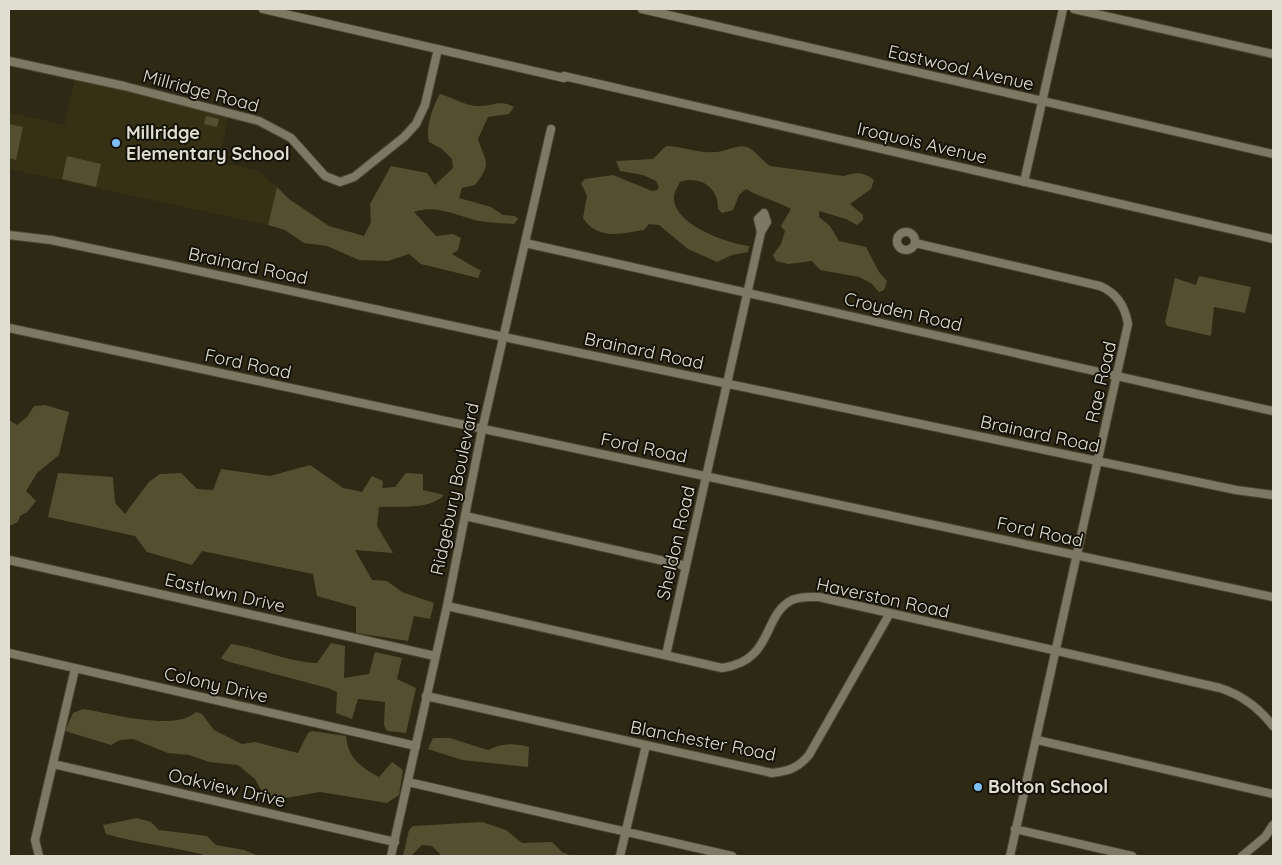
<svg xmlns="http://www.w3.org/2000/svg" width="1282" height="865" viewBox="0 0 1282 865" font-family="Quicksand,sans-serif">
	<rect width="100%" height="100%" fill="#2d2914"/>
	<!-- built -->
	<path fill="#363014" d="M76,76L229,114L219,162L259,171L277,187L268,225L9,169V112L64,125Z"/>
	<!-- green -->
	<path fill="#554f32" d="M440,94C454,98 465,106 479,106C492,106 501,99 514,107L509,114L488,117L478,139C485,162 493,162 475,185L462,188L459,198L491,207L503,215L515,216L518,219L514,224C502,223 487,223 475,220C456,215 434,204 414,212L436,236L453,234L461,238L458,250L452,254L481,271L478,278L421,264L409,254L388,261L359,260L327,246L304,243L285,230L268,225L277,187L289,199L329,226L364,236L371,222L370,204L391,166L427,173L435,185L453,168L452,159L442,149L429,142C425,129 433,105 440,94Z
		M206,116L219,119L217,127L204,124Z
		M9,124L23,127L16,160L9,158Z
		M666,146C683,146 698,154 716,152C725,152 738,144 746,147C755,149 762,161 770,166L844,176C857,172 863,172 874,180L871,189L850,204L863,215V220L857,225L846,219L819,211V217L830,226L839,241L866,247L879,272L887,281L884,290L879,292L871,283L859,277L820,270L812,261L788,264L776,261L773,255L781,244L785,231L781,226L791,209C777,201 761,198 746,189L739,195L733,210L722,213L718,209C719,188 700,175 680,182C678,186 674,193 674,197C673,225 727,243 749,246L748,252L732,255L717,262L688,249L659,225L649,224L644,230C621,234 597,240 583,218L587,196L581,183L585,179L613,175L652,191L657,190L659,187L656,181L643,175L620,171L616,161L653,159Z
		M67,156L101,164L96,187L62,179Z
		M1199,276L1251,287L1245,313L1214,307L1211,336L1167,326L1165,322L1175,278L1196,285Z
		M45,405L69,412L59,455L37,473L26,491L36,501L27,512L20,516L18,522L9,526V420L17,425L27,417L34,406Z
		M310,465L343,488L362,492L372,476L383,481L382,488L395,487L406,473L423,474V490L444,495C430,510 399,506 379,507L377,526L393,553L355,550L372,580L387,581L402,592L434,603L430,619L414,616L408,641L356,633V607L317,596L313,574L202,551L192,565L147,552L135,536L48,517L58,473L113,477L115,503L125,514L149,482L160,474L181,473L197,489L213,490L221,469L270,476Z
		M331,643L345,646L344,678L369,674L375,652L402,658L397,679L416,688L406,733L387,731L384,725L385,702L358,699L352,719L336,713L337,692L328,688L226,661L221,658L231,644C260,648 287,662 317,663Z
		M83,709C110,713 175,732 196,712L202,714L214,730L242,744L255,742L298,753L308,733L312,731L346,736C348,758 360,767 379,777L392,762L403,770L399,795L387,803L320,792L274,800L264,795L255,779L238,765L209,762L189,755L168,753L133,739L120,740L111,745L65,731L73,713Z
		M433,738H450L488,750C502,743 514,743 529,747L528,767L462,760L428,749Z
		M137,818L151,822L159,830L207,836L216,845L244,850L259,856C244,856 224,860 209,856C175,847 141,844 106,834L103,825Z
		M482,822L506,830L522,843L552,842L562,852L572,856H442L432,846L422,845L411,856H403L409,830L413,826Z"/>
	<g fill="none" stroke-linecap="round" stroke-linejoin="round">
		<defs>
			<path id="minor" d="M263,9L564,78
				M642,9L1273,154
				M1074,9L1273,54
				M9,61L124,86L259,121L291,138L325,176L340,182L354,177L404,137L416,124L425,105L438,49
				M564,76L1273,239
				M1024,182L1063,9
				M897 241a9 9 0 1 1 18 0a9 9 0 1 1-18 0Z
				M9,235L51,240L166,264L504,337L1236,490L1273,495
				M525,243L1273,411
				M915,243L1100,286C1117,293 1125,306 1128,324L1010,856
				M9,328L1273,597
				M465,516L686,566
				M9,560L435,656
				M447,606L722,668C774,661 762,615 792,600C801,596 810,597 819,597L1220,688C1242,695 1259,708 1273,726
				M9,653L416,746
				M666,655L761,232L767,222L764,213L758,219L761,232
				M426,696L772,773C789,771 798,768 809,755L890,613
				M1037,740L1273,794
				M53,764L395,842
				M408,782L732,856
				M1015,829L1132,856
				M39,856L35,840L75,669
				M391,856L447,606L482,430L551,129
				M620,856L646,745
				M1242,856L1265,837L1273,825"/>
		</defs>
		<!-- minor casing -->
		<use href="#minor" stroke="#4a4632" stroke-width="10"/>
		<!-- minor -->
		<use href="#minor" stroke="#7c7863" stroke-width="8"/>
	</g>
	<!-- markers -->
	<g fill="#7ebef9" stroke="#131108" stroke-width="2">
		<circle cx="116" cy="143" r="5"/>
		<circle cx="978" cy="787" r="5"/>
	</g>
	<g text-anchor="middle" stroke-width="4" stroke-linejoin="round" paint-order="stroke">
		<!-- street labels -->
		<g font-size="18" fill="#e0ded1" stroke="#131108">
			<text transform="translate(961 68) rotate(13)" y="6">Eastwood Avenue</text>
			<text transform="translate(201 91) rotate(15)" y="6">Millridge Road</text>
			<text transform="translate(922 143) rotate(13)" y="6">Iroquois Avenue</text>
			<text transform="translate(248 266) rotate(12)" y="6">Brainard Road</text>
			<text transform="translate(903 312) rotate(13)" y="6">Croyden Road</text>
			<text transform="translate(644 351) rotate(12)" y="6">Brainard Road</text>
			<text transform="translate(248 364) rotate(12)" y="6">Ford Road</text>
			<text transform="translate(1101 382) rotate(-77)" y="6">Rae Road</text>
			<text transform="translate(1040 434) rotate(12)" y="6">Brainard Road</text>
			<text transform="translate(644 448) rotate(12)" y="6">Ford Road</text>
			<text transform="translate(455 489) rotate(-78)" y="6">Ridgebury Boulevard</text>
			<text transform="translate(1040 532) rotate(12)" y="6">Ford Road</text>
			<text transform="translate(676 543) rotate(-77)" y="6">Sheldon Road</text>
			<text transform="translate(225 593) rotate(13)" y="6">Eastlawn Drive</text>
			<text transform="translate(883 598) rotate(12)" y="6">Haverston Road</text>
			<text transform="translate(216 685) rotate(13)" y="6">Colony Drive</text>
			<text transform="translate(703 741) rotate(11)" y="6">Blanchester Road</text>
			<text transform="translate(227 788) rotate(13)" y="6">Oakview Drive</text>
		</g>
		<!-- poi labels -->
		<g font-size="18" font-weight="bold" fill="#e0ded1" stroke="#131108" text-anchor="start">
			<text x="126" y="139">Millridge<tspan x="126" dy="21">Elementary School</tspan></text>
			<text x="988" y="793">Bolton School</text>
		</g>
	</g>
	<!-- border -->
	<rect width="1282" height="865" fill="none" stroke="#e0ded1" stroke-width="20"/>
</svg>
